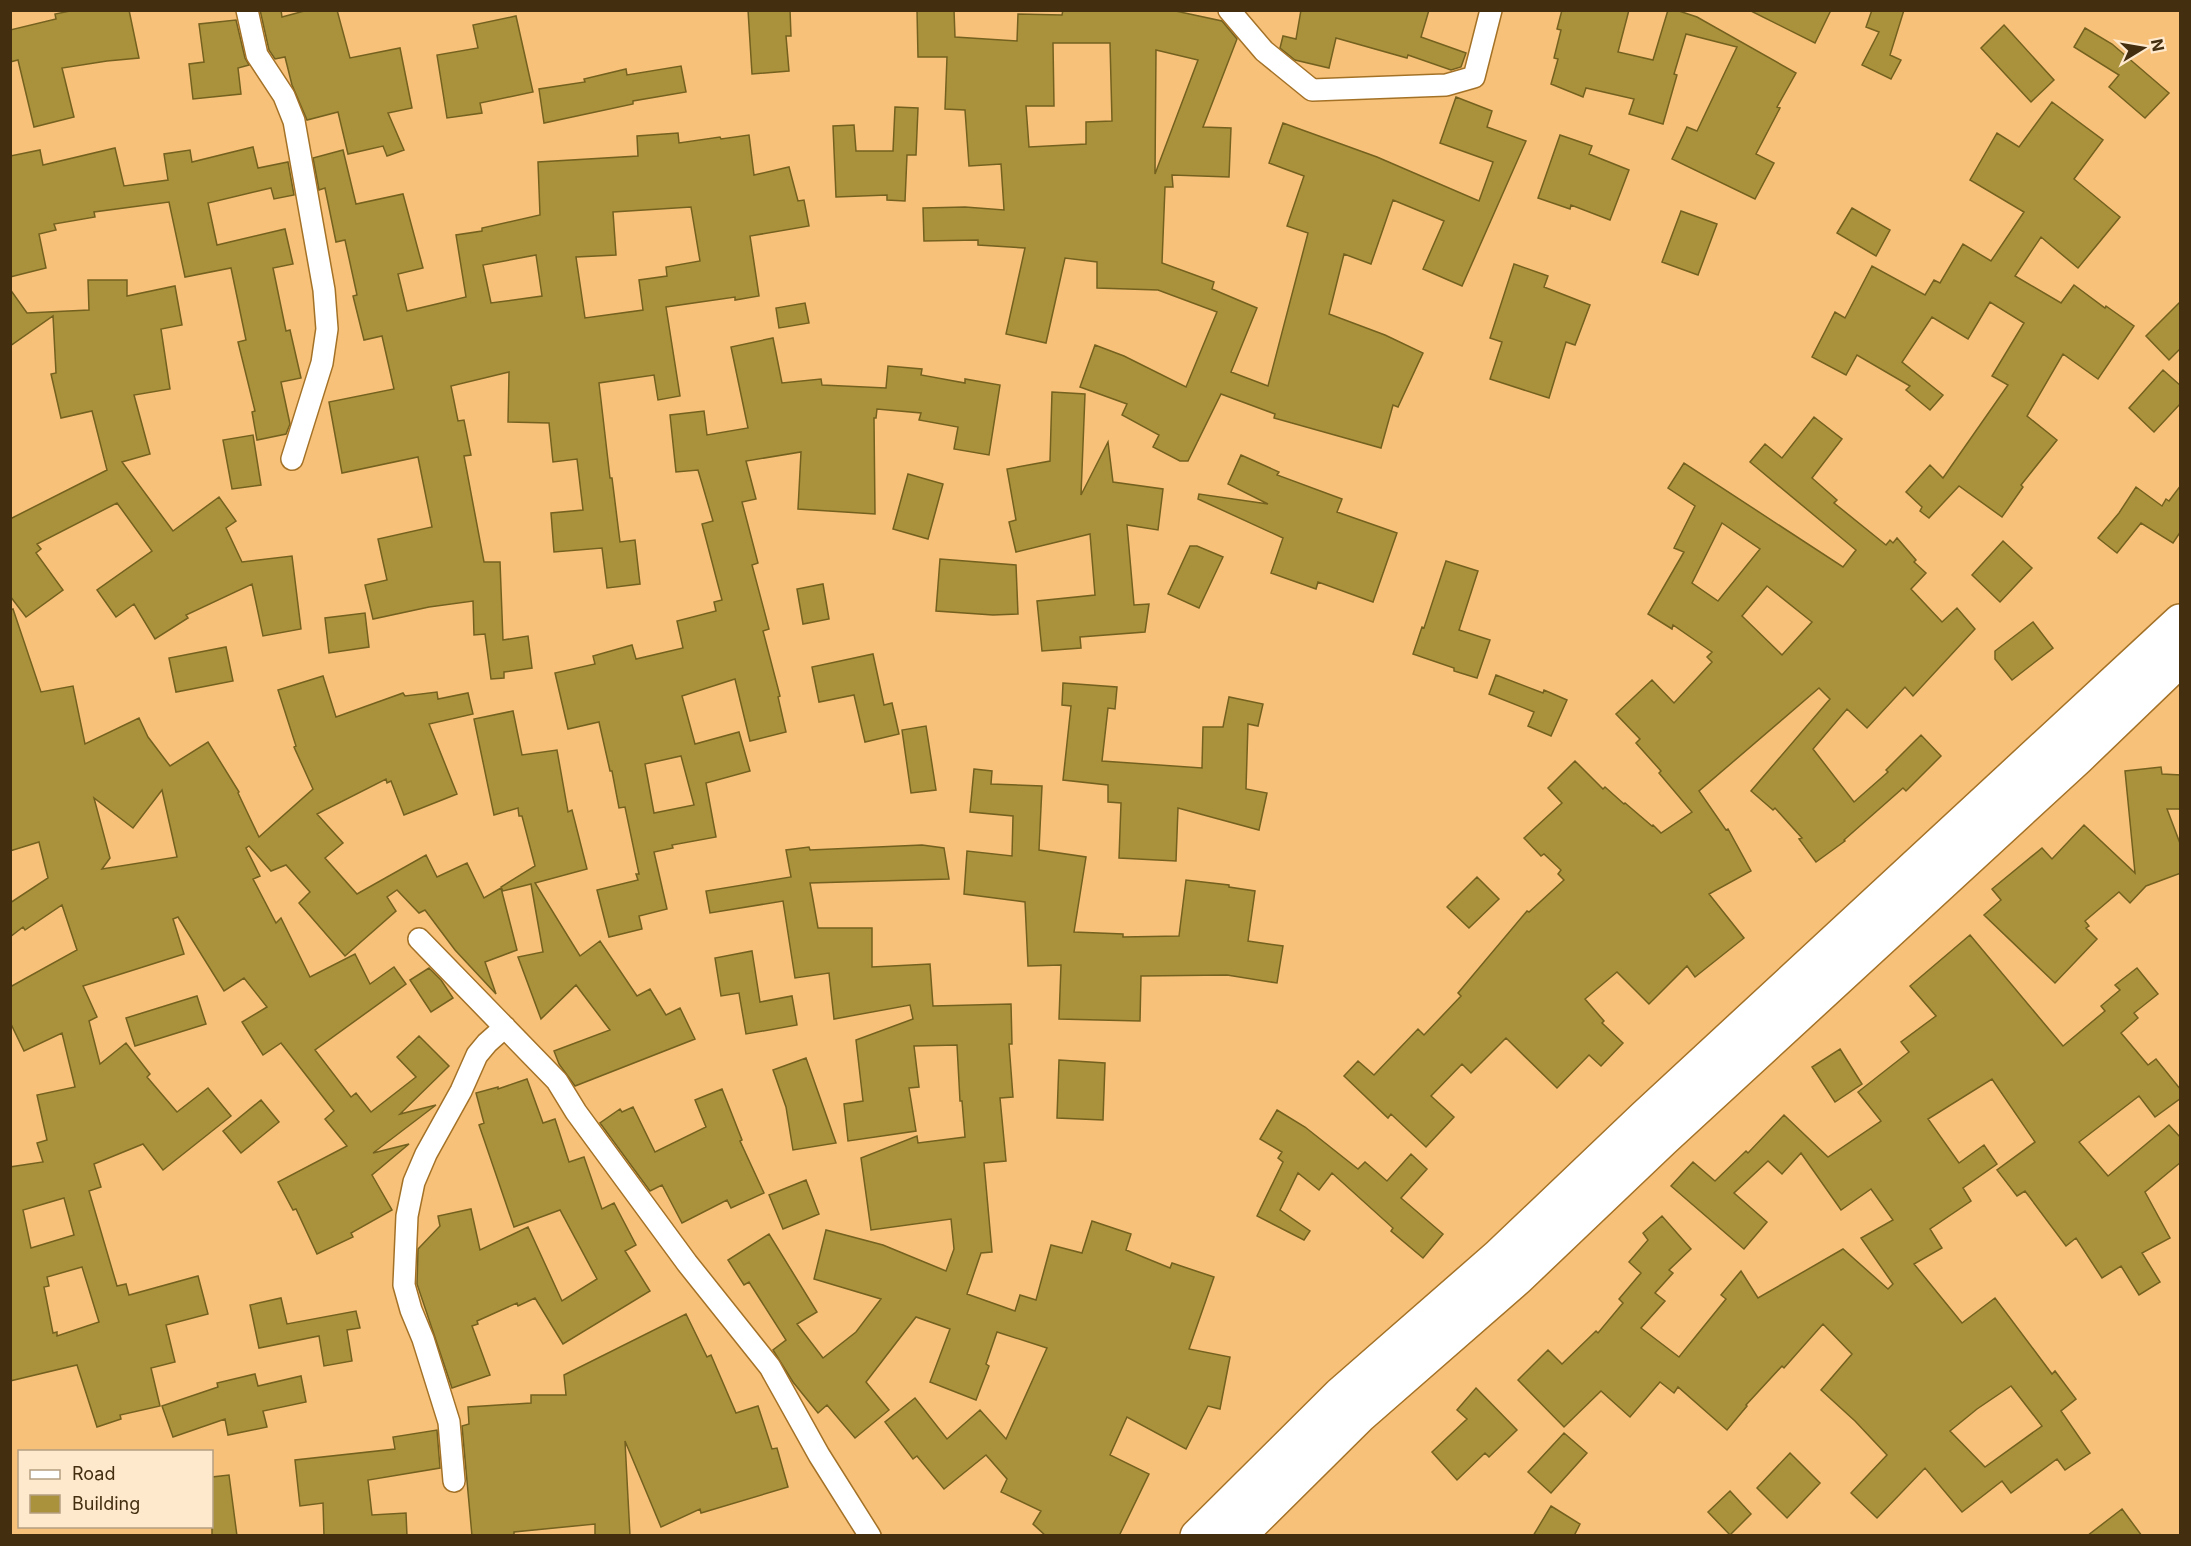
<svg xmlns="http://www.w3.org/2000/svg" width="2191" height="1546" viewBox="0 0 2191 1546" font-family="Inter,sans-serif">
	<rect width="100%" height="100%" fill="#f7c179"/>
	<!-- building -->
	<path fill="#aa923c" stroke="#74611f" stroke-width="1.5" fill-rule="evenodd" d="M75,10H129L139,58L107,61L62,68L74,117L34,127L18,60L10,62V30L56,19L55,14Z
		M260,10H281L282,17L308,10H337L350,58L400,48L412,108L388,113L404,150L387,156L383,146L348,154L338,112L307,120L292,85L285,57L275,59L269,50Z
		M748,10H790L791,36H786L789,71L752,74Z
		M917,10H954L955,37L1017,41L1018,14L1062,15L1063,10H1171L1222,21L1237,39L1203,127L1231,128L1229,177L1172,175L1173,187H1165L1162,263L1214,282L1212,289L1257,308L1231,372L1268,386L1308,233L1287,226L1304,176L1269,163L1283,123L1377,157L1479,201L1493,162L1440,143L1456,97L1492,111L1487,127L1526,141L1462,286L1423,269L1444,221L1393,200L1371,264L1344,254L1329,314L1385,335L1423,353L1398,407L1393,405L1381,448L1274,418L1275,414L1221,394L1188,461H1180L1153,447L1159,435L1122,415L1127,404L1080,387L1095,345L1124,356L1186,387L1217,312L1158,290L1097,288V262L1065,258L1046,343L1006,334L1025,248L978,245V240L924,241L923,208L965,207L1004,210L1001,164L969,166L965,110L945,109L947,57H918ZM1053,43H1110L1112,121L1086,122V144L1029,147L1026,106H1054ZM1156,50L1198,60L1155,174Z
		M1301,10H1429L1421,37L1466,53L1461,67L1451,70L1408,55L1407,58L1336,38L1329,68L1295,60L1280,48L1283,36L1296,39Z
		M1562,10H1629L1618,52L1653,60L1668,10H1676L1697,17L1796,73L1777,107L1780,108L1756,154L1774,163L1755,199L1672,159L1687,127L1697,131L1737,47L1686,34L1674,74L1677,75L1663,124L1629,114L1634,99L1586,88L1583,97L1551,84L1558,59L1554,58L1561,30L1557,29Z
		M1749,10H1831L1815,43Z
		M1872,10H1904L1890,55L1901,60L1891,79L1862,65L1879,32L1866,27Z
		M516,16L533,92L480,103L482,113L447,118L437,55L478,48L473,25Z
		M236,20L245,58L249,65L238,68L241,94L193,99L189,64L204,62L199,24Z
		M2004,25L2054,80L2031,102L1981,48Z
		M2085,28L2112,44L2169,93L2145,118L2109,87L2119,75L2074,47Z
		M681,66L686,92L633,101V104L544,123L539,89L585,82L584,79L626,69L627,75Z
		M2052,102L2103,140L2074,179L2120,217L2078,268L2041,237L2015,276L2061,303L2074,285L2105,308L2106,306L2134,326L2098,379L2063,354L2027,416L2057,440L2021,485L2023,487L2002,517L1959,486L1929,518L1920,511L1922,507L1906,492L1930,465L1943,478L2008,385L1992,376L2024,323L1990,302L1968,339L1932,317L1902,362L1943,395L1930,410L1906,390L1910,386L1857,355L1846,375L1812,357L1835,312L1845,318L1872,266L1925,295L1934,280L1940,283L1963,244L1991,261L2024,212L1970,180L1997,133L2019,147Z
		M895,107L918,108L916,155H907L905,201L887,200V195L836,197L833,126L854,125L856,151H893Z
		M678,133L679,143L720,137L721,139L749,135L754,175L789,167L798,201L804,200L809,226L750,236L759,296L735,300V297L666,307L680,396L658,400L654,375L599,383L610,478H612L620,542L635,540L640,584L607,588L602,548L554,552L551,513L583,510L577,459L553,462L549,423L508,422L509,372L451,386L458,421L464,420L471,455L464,456L484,562H500L503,640L528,636L532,668L504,672V678L491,679L485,634L474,635L473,601L429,607L373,619L365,585L387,580L378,539L432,527L418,457L342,473L329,402L394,389L382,336L364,340L353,296L357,295L345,240L336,242L325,188L319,190L313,158L343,150L356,204L403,194L423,268L398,274L407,311L466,297L456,235L482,231V228L540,215L538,162L638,156L637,136ZM691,207L700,261L666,267L667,276L639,280L643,310L585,318L576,257L616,255L613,212ZM536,255L542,296L491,303L483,265Z
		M1560,135L1592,146L1589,154L1629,170L1610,220L1571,205L1570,209L1538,198Z
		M253,147L258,168L288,162L294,195L274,199L271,188L208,203L217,245L285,229L293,264L273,268L286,331L290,330L301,378L281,382L290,424L286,434L257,440L252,412L255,411L238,342L246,340L231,268L185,277L169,202L94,212L95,217L54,224L56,230L39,234L46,268L10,277V156L40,150L43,165L115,148L124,186L168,180L164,154L190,150L192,162Z
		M1852,208L1890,230L1876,256L1837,233Z
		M1681,211L1717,224L1698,275L1662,262Z
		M1514,264L1548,276L1544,287L1590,305L1575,345L1566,342L1549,398L1490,379L1502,342L1490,338Z
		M88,280H127V296L175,286L182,325L161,329L170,389L134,395L150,454L122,462L173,531L219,497L236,521L226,528L242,562L292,556L301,629L263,636L252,584L186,615L188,618L155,639L134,604L116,617L97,590L152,551L117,503L37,544L41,549L36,553L63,590L26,617L10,596V519L107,470L92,411L61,418L51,374L56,373L53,316L10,346V289L27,313L89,310Z
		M2181,301V348L2169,360L2146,336Z
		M805,303L809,323L779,328L776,308Z
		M773,338L782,383L821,379L822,385L886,388L888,366L922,369L921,375L965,383V379L1000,385L989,455L954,449L958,427L919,420L921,413L877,409L876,418H874L875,514L798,509L801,452L746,461L756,499L742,502L758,563L752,565L769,629L763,631L780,696L778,697L786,732L750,741L735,679L682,696L695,744L739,732L750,771L706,783L716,837L672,845L673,848L654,852L667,909L639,916L642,929L609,937L597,890L638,880L636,874H639L625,807L619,808L612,771H610L599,722L568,729L555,673L595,664L593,656L632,645L636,659L683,648L677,621L716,611L714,602L722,600L702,524L713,521L698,470L676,472L670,415L704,411L707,435L748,428L731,347ZM681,756L694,805L654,813L645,764Z
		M2163,370L2181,386V403L2154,432L2129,408Z
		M1052,392L1085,394L1081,495L1108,442L1113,482L1163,489L1158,530L1127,525L1134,605L1149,604L1145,632L1080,637L1081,648L1042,651L1037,601L1095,595L1090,534L1016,552L1009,522L1016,520L1007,469L1050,461Z
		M1814,417L1842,439L1812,478L1837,500L1834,503L1886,545L1890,540L1893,543L1897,538L1916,560L1914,562L1926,573L1911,589L1942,622L1957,608L1975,629L1913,696L1905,687L1867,728L1847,709L1813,749L1854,802L1888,772L1886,770L1921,735L1941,756L1906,791L1903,788L1844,840L1845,841L1816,862L1799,839L1802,838L1775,808L1773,810L1751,791L1830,699L1819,688L1699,791L1726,830L1728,829L1751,871L1709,894L1744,938L1695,977L1687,966L1649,1004L1617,972L1585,999L1604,1021L1602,1023L1623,1043L1601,1066L1589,1055L1557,1088L1506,1038L1471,1073L1462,1064L1431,1096L1454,1117L1426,1147L1391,1114L1388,1118L1344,1076L1358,1061L1374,1075L1418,1029L1424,1035L1461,996L1458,993L1527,911L1529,912L1564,880L1558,874L1561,870L1544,854L1541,856L1524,838L1562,803L1548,788L1575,761L1603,789L1605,787L1624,804L1625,803L1652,826L1653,825L1661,833L1692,812L1659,773L1661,771L1636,743L1640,739L1616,714L1652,680L1674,703L1712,662L1707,657L1712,652L1673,625L1672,629L1648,614L1684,552L1674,548L1695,506L1668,488L1684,463L1843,567L1856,550L1750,462L1765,444L1782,458ZM1722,523L1760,549L1718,601L1692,583ZM1767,586L1812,622L1782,655L1742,616Z
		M253,435L261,485L232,489L223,440Z
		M1241,455L1279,472L1277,475L1342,499L1337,512L1397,533L1373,602L1318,582L1316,589L1271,573L1283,538L1198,499L1199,494L1268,504L1228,484Z
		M908,474L943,484L928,539L893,529Z
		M2181,485V531L2173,543L2141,523L2117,553L2098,538L2119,513L2136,487L2162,506L2166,499L2169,501Z
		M2003,541L2032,568L2000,602L1972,575Z
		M1190,546H1197L1223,557L1199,608L1168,594Z
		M940,559L1016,565L1018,614L993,615L936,611Z
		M1446,561L1478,571L1459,630L1490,640L1477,678L1454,671V668L1413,654L1422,627L1424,628Z
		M823,584L829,619L803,624L797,589Z
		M13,609L41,692L73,686L85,744L139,718L148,737L170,766L208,742L239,792L238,793L259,837L313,789L294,747L296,746L278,690L323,676L336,717L403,693L405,696L437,692L438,699L468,693L473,714L429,724L457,794L404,815L391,781L387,783L386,779L317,814L343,843L325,858L357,894L426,855L437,877L467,863L484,898L501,888L517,950L485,962L496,994L455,950L425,910L419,913L397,890L387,897L396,911L345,956L299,903L310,892L286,865L271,871L249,846L246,848L260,876L253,879L276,923L281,918L310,977L355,954L370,984L394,967L406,984L315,1050L351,1097L356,1093L371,1112L416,1077L397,1057L419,1036L449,1066L400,1114L436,1105L373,1153L409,1144L372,1175L392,1210L351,1233L353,1237L317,1254L296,1209L293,1210L278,1182L347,1146L325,1119L334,1111L281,1043L263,1055L242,1022L267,1007L244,978L224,991L178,917L173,919L184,954L83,986L97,1017L89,1021L100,1064L126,1043L150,1074L147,1077L177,1112L208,1088L231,1116L163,1170L143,1144L94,1164L101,1187L89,1191L117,1286L126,1284L129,1295L198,1276L208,1314L166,1325L175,1362L151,1368L160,1406L120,1415L121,1419L97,1427L77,1365L10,1381V1167L43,1162L37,1143L47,1140L37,1095L75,1087L62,1033L24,1051L10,1022V987L77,950L62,905L25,930L23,927L10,937V903L48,878L39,842L10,851V610ZM162,790L177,857L102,869L110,858L94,798L133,828ZM64,1198L74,1235L31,1248L23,1210ZM82,1267L99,1322L57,1336V1332L53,1333L44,1287L49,1286L47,1277Z
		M365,613L369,647L329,653L325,618Z
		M2033,622L2053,648L2012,680L1995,659V651Z
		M226,647L233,681L176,692L169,658Z
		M873,654L884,705L892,703L899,734L865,742L854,695L819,702L812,667Z
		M1496,675L1543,693L1544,690L1567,700L1551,736L1528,726L1534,712L1489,694Z
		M1063,683L1117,687L1115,709L1108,708L1102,761L1202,768L1203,727H1223L1229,697L1263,704L1258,726L1248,724L1246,789L1267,793L1259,830L1178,808L1176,861L1119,858L1121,803L1108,802V785L1063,780L1071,706L1062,705Z
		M513,711L522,755L557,750L568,812L572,810L587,869L535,883L580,956L600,941L637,996L650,989L666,1015L680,1008L695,1039L575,1086L559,1064L554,1051L610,1030L576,985L541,1019L518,957L543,952L531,884L503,891L501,887L535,866L522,816H519L518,808L494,815L474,719Z
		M926,726L936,790L911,793L902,730Z
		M2161,767L2162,774L2181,775V809H2167L2181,846V873L2146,886L2130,903L2119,892L2085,921L2089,926L2086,928L2097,939L2055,983L1984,915L2001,900L1992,889L2042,848L2052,859L2084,825L2135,873L2125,771Z
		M974,769L992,771L991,784L1042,786L1039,850L1086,857L1074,932L1123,934V937L1179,936L1186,880L1229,885V887L1255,891L1248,941L1283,946L1277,983L1227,975L1141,976L1140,1021L1059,1019L1061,965L1028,966L1025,902L964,894L967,851L1012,856L1013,816L970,812Z
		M922,845L944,848L949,879L810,883L818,928H872V967L930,964L933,1006L1011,1004L1012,1044H1009L1013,1097L1000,1098L1006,1161L984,1163L992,1252L981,1253L967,1294L1015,1311L1020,1295L1036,1300L1051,1245L1082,1253L1092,1221L1131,1234L1126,1250L1170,1268L1172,1263L1214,1277L1189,1349L1230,1357L1220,1409L1208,1406L1186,1449L1127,1417L1110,1455L1149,1474L1119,1536H1046L1033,1524L1041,1511L1001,1492L1007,1479L986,1455L944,1489L917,1456L913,1459L885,1422L915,1398L947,1439L980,1410L1006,1439L1047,1348L997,1332L986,1364L989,1366L976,1400L930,1382L950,1329L916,1317L866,1382L889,1410L855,1438L827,1405L818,1413L793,1382L773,1350L786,1340L749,1282L744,1285L728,1260L769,1234L817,1312L797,1324L823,1358L856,1332L881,1299L814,1279L826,1230L883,1245L946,1271L954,1249L951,1219L871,1230L861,1158L917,1136L918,1143L965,1137L962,1101H960L957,1045L914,1046L919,1087L909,1088L916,1131L848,1141L844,1104L863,1101L856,1040L913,1019L910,1005L834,1019L829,973L795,978L783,901L710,913L706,891L791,877L786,850L809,847L810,850Z
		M1477,877L1499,899L1469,928L1447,907Z
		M1970,935L2063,1046L2105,1011L2101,1006L2120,990L2115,985L2137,968L2158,994L2134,1013L2138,1018L2121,1033L2148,1065L2156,1059L2181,1090V1098L2155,1117L2139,1096L2079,1142L2108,1176L2169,1125L2181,1138V1162L2145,1192L2170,1238L2142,1253L2160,1282L2139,1295L2121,1266L2102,1278L2076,1238L2066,1246L2025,1191L2017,1196L1997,1170L2035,1142L1992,1079L1928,1119L1959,1163L1984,1145L1997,1164L1963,1188L1971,1201L1930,1229L1942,1248L1914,1264L1962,1323L1995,1298L2052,1374L2055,1371L2076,1399L2061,1411L2090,1453L2065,1470L2057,1459L2011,1493L2002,1481L1962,1512L1925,1468L1877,1518L1851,1493L1887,1455L1855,1421L1821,1390L1852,1354L1823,1324L1784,1368L1782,1366L1746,1405L1747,1406L1727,1430L1678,1387L1674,1393L1660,1382L1630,1417L1601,1391L1564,1427L1518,1380L1548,1350L1562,1364L1596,1331L1598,1333L1623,1303L1619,1299L1641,1273L1629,1262L1648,1240L1643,1233L1662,1216L1691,1249L1669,1270L1673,1273L1655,1293L1665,1301L1641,1328L1679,1357L1726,1299L1721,1295L1741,1271L1758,1298L1843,1249L1888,1289L1893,1284L1861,1238L1893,1220L1871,1189L1841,1210L1801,1153L1782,1174L1768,1161L1734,1193L1767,1222L1744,1249L1671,1186L1693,1162L1715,1181L1746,1151L1748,1153L1784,1115L1828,1157L1881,1121L1858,1092L1909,1052L1901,1042L1936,1016L1910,986ZM2011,1386L2042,1426L1985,1467L1950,1431L1977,1409Z
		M752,951L760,1002L792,996L797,1025L746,1034L739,993L721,996L715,958Z
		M429,968L441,980L453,998L431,1012L410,980Z
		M197,996L206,1024L135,1046L126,1018Z
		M1840,1049L1862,1084L1835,1102L1812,1067Z
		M806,1058L836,1143L793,1150L786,1107L773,1070Z
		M1059,1060L1105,1063L1103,1120L1057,1118Z
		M527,1079L543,1123L555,1119L569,1162L584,1157L602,1209L614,1203L636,1245L625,1251L650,1291L563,1344L535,1298L518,1306L517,1303L477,1321L478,1324L472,1326L490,1375L452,1388L417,1284L418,1249L440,1226L438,1216L471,1209L480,1250L528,1227L562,1301L597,1279L560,1210L514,1227L479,1125L484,1123L476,1093L498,1087V1089Z
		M722,1089L742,1140L740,1141L764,1193L731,1208L727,1200L682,1223L662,1185L650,1191L600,1123L620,1109L622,1112L633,1107L655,1152L706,1127L695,1100Z
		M261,1100L279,1122L241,1153L223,1131Z
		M1277,1110L1305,1127L1358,1169L1365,1162L1387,1181L1411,1154L1427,1169L1401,1198L1443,1234L1423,1258L1391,1231L1393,1228L1332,1173L1319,1190L1298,1173L1280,1210L1310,1231L1304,1240L1257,1216L1283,1162L1278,1158L1282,1152L1260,1139Z
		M806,1180L819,1214L783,1229L769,1195Z
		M281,1298L287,1324L356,1311L360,1328L347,1330L352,1361L324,1366L319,1336L259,1348L250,1305Z
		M686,1314L707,1357L711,1355L736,1413L758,1406L772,1449L777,1448L788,1487L701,1513L700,1509L661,1527L625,1441L630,1536H595V1524L514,1532V1536H472L462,1426L469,1424L468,1407L531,1403V1395H566L564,1375Z
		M255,1374L258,1386L301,1376L306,1402L263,1411L267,1427L228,1435L225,1419L173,1437L162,1406L218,1387L217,1383Z
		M1476,1388L1517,1430L1489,1457L1485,1453L1457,1480L1432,1452L1467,1419L1457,1410Z
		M437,1430L440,1468L368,1480L372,1515L406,1513L407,1536H324L323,1503L300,1506L295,1460L395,1449L393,1437Z
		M1564,1433L1587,1453L1551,1493L1528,1472Z
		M1790,1453L1820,1483L1787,1518L1757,1488Z
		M229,1475L237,1536H212V1477Z
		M1730,1491L1751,1514L1730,1535L1708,1512Z
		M1551,1506L1580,1524L1574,1536H1533Z
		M2122,1509L2142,1536H2087Z"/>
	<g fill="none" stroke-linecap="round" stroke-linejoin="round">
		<defs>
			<path id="minor" d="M247,10L257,55L284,96L294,121L324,290L327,329L322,363L292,459
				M1229,10L1264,51L1312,90L1446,85L1474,77L1491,10
				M419,939L557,1081L576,1112L687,1263L770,1367L819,1455L870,1536
				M454,1481L449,1422L423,1339L411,1310L404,1285L407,1216L414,1182L426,1154L461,1091L477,1055L487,1043L505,1027"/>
			<path id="primary" d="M1197,1536L1340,1394L1498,1256L1644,1117L2180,621
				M1239,1536L1360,1416L1518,1278L1664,1139L2078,758L2180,660"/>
		</defs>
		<!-- minor casing -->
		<use href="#minor" stroke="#a47227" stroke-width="24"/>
		<!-- primary casing -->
		<use href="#primary" stroke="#a47227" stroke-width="36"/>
		<!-- minor -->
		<use href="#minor" stroke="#fff" stroke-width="21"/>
		<!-- primary -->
		<use href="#primary" stroke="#fff" stroke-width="33"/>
	</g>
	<!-- border -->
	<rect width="2191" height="1546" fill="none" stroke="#442e10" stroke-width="24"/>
	<!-- legend -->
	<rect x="18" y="1450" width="195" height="78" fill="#ffe9cd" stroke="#b49e81" stroke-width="1.5"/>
	<rect x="30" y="1470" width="30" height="9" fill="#ffffff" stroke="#b49e81" stroke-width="1.5"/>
	<text x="72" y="1480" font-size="18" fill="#442e10">Road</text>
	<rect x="30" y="1495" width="30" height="18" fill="#aa923c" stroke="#b49e81" stroke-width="1.5"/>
	<text x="72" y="1510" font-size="18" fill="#442e10">Building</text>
	<!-- north arrow -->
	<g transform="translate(2143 48) rotate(79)" stroke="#ffe9cd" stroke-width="4.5" paint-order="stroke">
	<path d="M0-4.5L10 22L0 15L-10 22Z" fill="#442e10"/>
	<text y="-9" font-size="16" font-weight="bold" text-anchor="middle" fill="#442e10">N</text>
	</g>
</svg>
